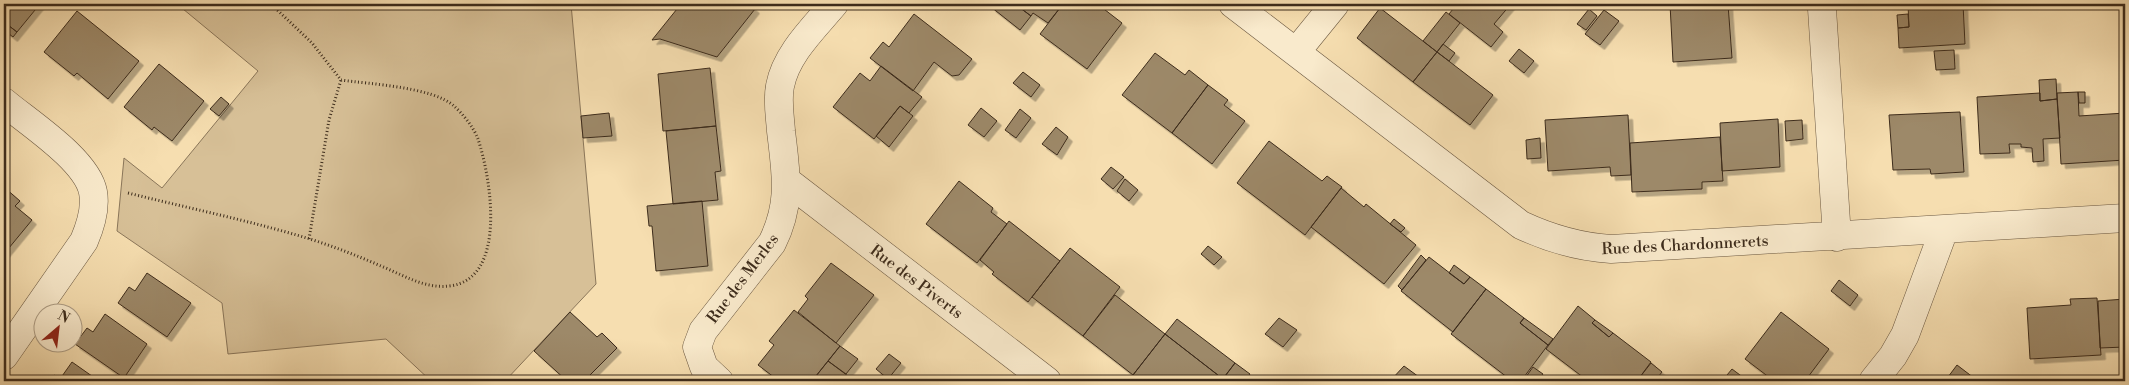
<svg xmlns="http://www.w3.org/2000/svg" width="2129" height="385" viewBox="0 0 2129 385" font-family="'Libre Bodoni',serif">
	<defs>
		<filter id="shadow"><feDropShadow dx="4.5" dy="4.5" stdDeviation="0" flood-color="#0004"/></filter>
	</defs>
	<rect width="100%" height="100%" fill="#f6deb0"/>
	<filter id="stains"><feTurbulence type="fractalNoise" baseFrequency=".004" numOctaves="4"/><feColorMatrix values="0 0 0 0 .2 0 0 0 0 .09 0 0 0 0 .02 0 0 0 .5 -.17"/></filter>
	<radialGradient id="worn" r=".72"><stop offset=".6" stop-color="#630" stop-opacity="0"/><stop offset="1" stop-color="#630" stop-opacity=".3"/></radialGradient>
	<!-- green -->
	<path fill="#d7c097" stroke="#8a765a" d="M177,4H571L596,284L505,381H431L386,339L228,354L222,303L117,231L124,158L162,188L258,71Z"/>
	<!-- building -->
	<path fill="#9d8969" stroke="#3d2c1c" filter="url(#shadow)" d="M4,4H40L17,32L4,22Z
		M681,4H749L755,9L717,57L660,39L652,40Z
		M993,4H1015L1031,16L1020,30L991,7Z
		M1015,4H1063L1048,23L1033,13L1031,16Z
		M1063,4H1102L1100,6L1122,23L1087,69L1040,34Z
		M1457,4H1511L1494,24L1503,32L1491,47L1449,14Z
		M1670,4H1728L1732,58L1673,62Z
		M1908,4H1963L1965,44L1899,48L1898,28L1909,27Z
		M1380,8L1437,52L1413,82L1357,38Z
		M1589,9L1597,16L1586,30L1577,24Z
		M1604,10L1619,21L1600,45L1585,34Z
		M77,11L139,61L108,99L77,73L74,76L44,52Z
		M1446,12L1460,23L1437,52L1423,41Z
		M914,14L972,59L959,75L952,76L934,62L913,91L870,58L883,42L889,47Z
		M1908,14L1909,27L1898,28L1897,15Z
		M4,22L17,32L13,37L4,30Z
		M1443,44L1455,53L1449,61L1437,52Z
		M1519,49L1534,61L1524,73L1509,61Z
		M1954,50L1955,69L1936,70L1934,51Z
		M1437,52L1493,95L1470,125L1413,82Z
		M1155,53L1185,75L1189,70L1208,85L1172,133L1122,95Z
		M159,64L204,101L172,141L154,127L152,130L124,107Z
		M881,66L922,97L909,113L900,106L874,139L833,107L860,73L870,81Z
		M710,68L716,126L663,131L658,74Z
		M1023,72L1040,85L1031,97L1013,83Z
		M2056,79L2057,99L2040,101L2039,80Z
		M1208,85L1228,100L1224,105L1245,121L1212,164L1172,133Z
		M2078,92H2085V103H2079Z
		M2078,92L2079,116L2125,113V160L2061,164L2057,93Z
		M2040,93V101L2057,99L2060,138L2043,139L2044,161L2033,162L2032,148L2021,147V144H2009L2010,153L1980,154L1977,97Z
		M221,97L229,104L219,116L210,109Z
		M900,106L913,116L889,147L876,136Z
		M981,108L997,121L984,137L968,125Z
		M1020,109L1031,118L1016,138L1005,130Z
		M1960,112L1964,172L1931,174L1930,169L1893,170L1889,115Z
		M609,113L612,136L583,138L581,116Z
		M1628,115L1631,175L1611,176L1610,167L1548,171L1545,120Z
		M1778,119L1780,167L1722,171L1720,123Z
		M1802,120L1803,139L1786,141L1785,121Z
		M716,126L721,171L715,172L718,200L673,204L666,131Z
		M1056,127L1068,137L1057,155L1042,144Z
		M1720,137L1723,181L1702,182V189L1632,192L1630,143Z
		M1540,138L1541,158L1527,159L1526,140Z
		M1269,141L1322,181L1327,176L1342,187L1305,235L1237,183Z
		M1111,167L1124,177L1113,189L1101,179Z
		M1125,179L1138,190L1129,201L1117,191Z
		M959,181L993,208L991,212L1007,224L977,263L926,224Z
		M5,188L20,201L15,206L32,220L4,254V190Z
		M1341,188L1364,207L1366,204L1416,245L1384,284L1311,227Z
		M702,201L708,266L656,271L652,226H649L647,206Z
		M1394,219L1405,228L1401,232L1390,224Z
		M1009,221L1060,261L1028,302L992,274L994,272L980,260Z
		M1208,246L1222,257L1214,265L1201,254Z
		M1070,248L1120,287L1083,336L1032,297Z
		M1421,255L1426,260L1402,290L1398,286Z
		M1429,257L1464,284L1470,277L1486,289L1453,332L1401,291Z
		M831,263L874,295L836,343L798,312L808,299L805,296Z
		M1454,265L1470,277L1464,284L1449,273Z
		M147,273L191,303L167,337L118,303L129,287L135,291Z
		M1839,280L1858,295L1850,306L1831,291Z
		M1486,289L1524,318L1520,323L1548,345L1521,381H1512L1451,334Z
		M1115,295L1165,334L1133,375L1083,336Z
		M2097,298L2101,355L2030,359L2027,308L2071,305L2070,299Z
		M2125,299V347L2100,348L2098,301Z
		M1578,306L1595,320L1592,323L1609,337L1613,333L1651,362L1637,381H1588L1546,349Z
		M794,310L840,346L812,381H779L758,365L774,345L769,341Z
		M570,312L597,337L602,333L617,348L584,381H567L534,351Z
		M1781,312L1829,349L1805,381H1774L1745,359Z
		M105,314L147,344L124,378L75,344L87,328L93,332Z
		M1279,318L1297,330L1283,347L1265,334Z
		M1524,318L1553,339L1548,345L1520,323Z
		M1177,319L1235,363L1223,379L1165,334Z
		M1595,320L1613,333L1609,337L1592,323Z
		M1165,334L1223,379L1221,381H1142L1133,375Z
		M840,346L858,359L846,374L828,361Z
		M889,354L901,363L888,379L876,369Z
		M828,361L848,376L844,381H812Z
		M72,362L99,381H50L54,375L60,379Z
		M1235,363L1250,374L1244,381H1221Z
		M1651,363L1662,372L1655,381H1645L1640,377Z
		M1957,365L1978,381H1945Z
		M1404,366L1419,377L1416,381H1393L1391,380Z
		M1533,367L1543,374L1537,381H1523Z
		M1732,369L1748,381H1722Z"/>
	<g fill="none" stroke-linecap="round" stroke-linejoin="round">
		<defs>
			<path id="minor" d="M1233,4L1521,225C1551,239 1578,247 1611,249L2125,218
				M1822,9L1837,237
				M1296,52L1335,4
				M4,102C29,123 87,160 93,192C96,208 90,227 84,241L4,356
				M787,181L1047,381
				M719,381L704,367L697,347L703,331L772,243C792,203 786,174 781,131C780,116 777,101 780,86C786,54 814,28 834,4
				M1873,381L1893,356L1905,335L1944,230"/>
		</defs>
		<!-- minor casing -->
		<use href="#minor" stroke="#6b5841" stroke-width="29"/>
		<!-- path -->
		<path stroke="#3d2c1c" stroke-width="3" stroke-dasharray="1 2.5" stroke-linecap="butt" d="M128,193C188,208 251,221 310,239C335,247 358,256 381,266C403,275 425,289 449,286C508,280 491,178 478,139C474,128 463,114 454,106C433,87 369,84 341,80L312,43L271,4
			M309,239L329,120L341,80"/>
		<!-- minor -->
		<use href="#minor" stroke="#f9eacc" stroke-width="28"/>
	</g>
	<g text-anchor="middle" stroke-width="4" stroke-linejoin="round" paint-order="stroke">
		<!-- street labels -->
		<g font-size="16" fill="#3d2c1c" stroke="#f9eacc">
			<text transform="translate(1685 244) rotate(-3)" y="6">Rue des Chardonnerets</text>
			<text transform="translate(742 278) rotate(-53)" y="6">Rue des Merles</text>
			<text transform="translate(917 281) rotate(37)" y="6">Rue des Piverts</text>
		</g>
	</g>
	<!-- margin -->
	<rect width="2129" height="385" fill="none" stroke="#f6deb0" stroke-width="20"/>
	<rect x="5" y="5" width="2119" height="375" fill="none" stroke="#3d2c1c" stroke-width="2.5"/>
	<rect x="10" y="10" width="2109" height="365" fill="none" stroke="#3d2c1c"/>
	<!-- north arrow -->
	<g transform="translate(58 328) rotate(28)"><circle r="24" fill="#f9eacc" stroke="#ae9e86"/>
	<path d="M0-4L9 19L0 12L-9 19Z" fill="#8f2418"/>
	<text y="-8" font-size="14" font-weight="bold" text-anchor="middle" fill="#3d2c1c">N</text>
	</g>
	<rect width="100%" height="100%" filter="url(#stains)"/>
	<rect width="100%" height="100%" fill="url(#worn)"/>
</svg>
